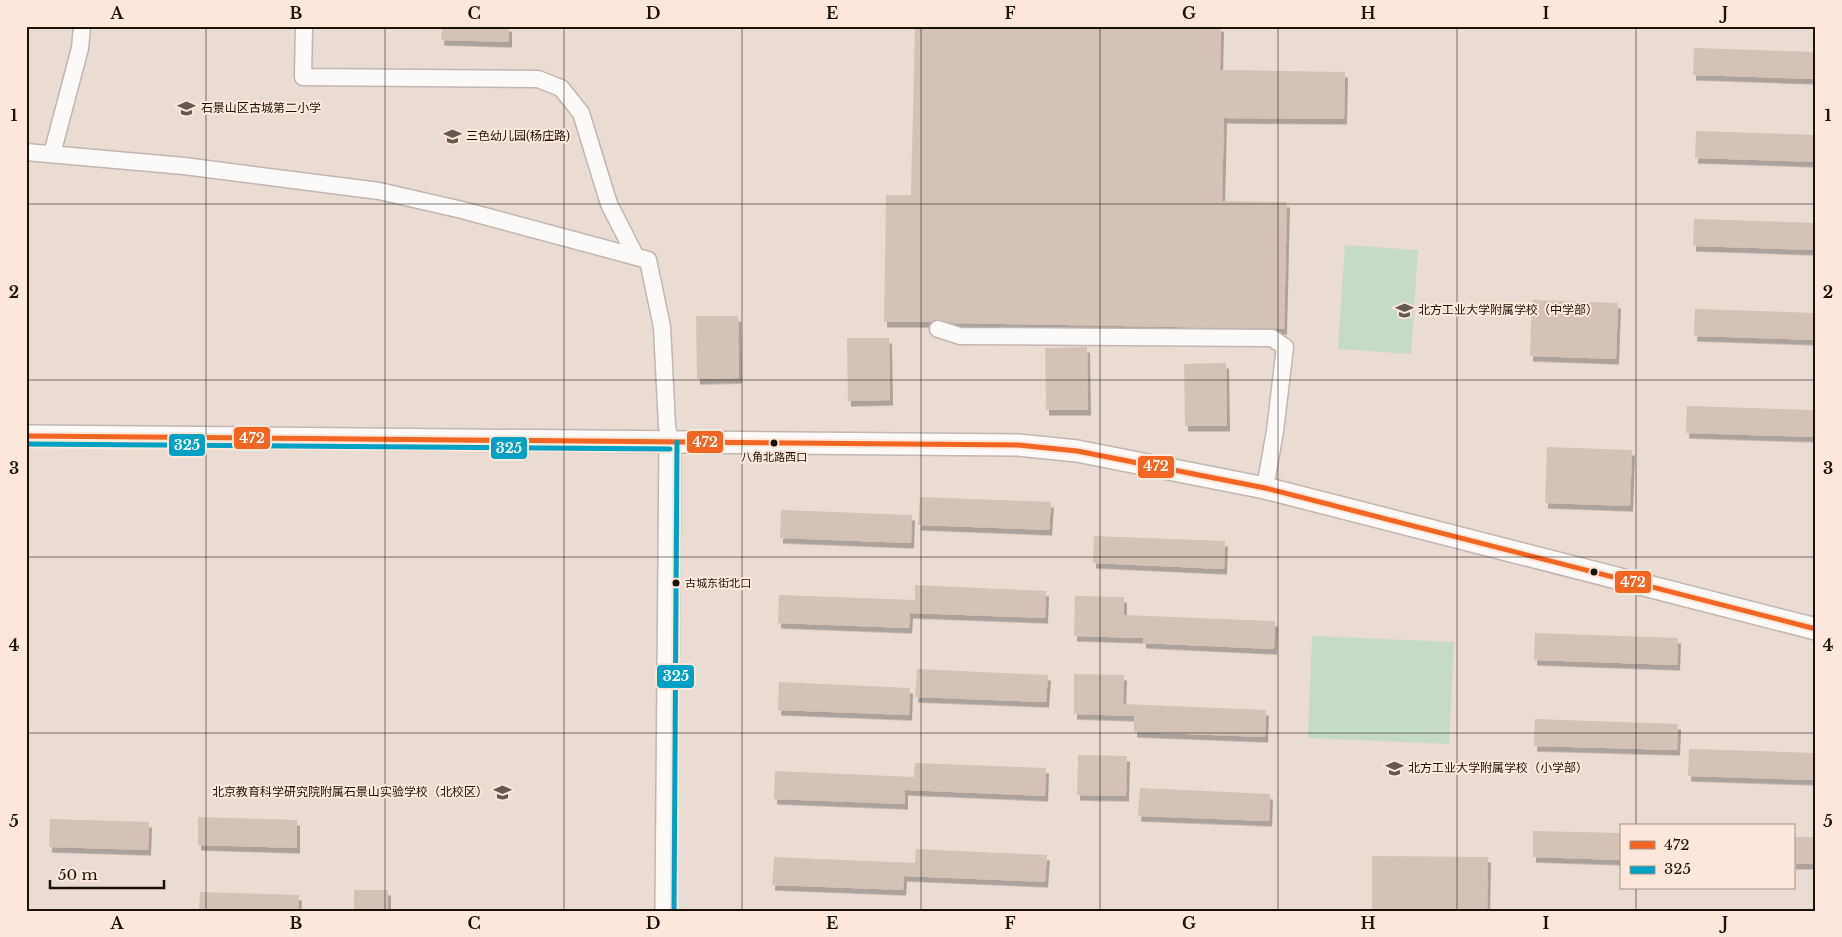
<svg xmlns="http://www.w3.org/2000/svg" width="1842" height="937" viewBox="0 0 1842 937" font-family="'Libre Baskerville','Noto Sans SC',serif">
	<defs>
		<filter id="shadow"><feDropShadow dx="3" dy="5.5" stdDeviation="0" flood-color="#0004"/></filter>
	</defs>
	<rect width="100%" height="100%" fill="#eadbd3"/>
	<!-- green -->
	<path fill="#c6dac8" d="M1345,245L1418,250L1411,354L1338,349Z
		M1312,636L1454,642L1449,744L1308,738Z"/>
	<!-- building -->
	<path fill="#d4c2b7" filter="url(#shadow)" d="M442,26H509V42L441,40Z
		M915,26H1221L1220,70L1345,72L1344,119L1224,118L1222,201L1287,202L1284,329L951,323L936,319L931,322H884L886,195H911Z
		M1694,48L1816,52V79L1693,75Z
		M1696,131L1816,135V162L1695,158Z
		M1694,219L1816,223V250L1693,246Z
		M1532,300L1618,303L1616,359L1530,356Z
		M1695,309L1816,313V340L1694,336Z
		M696,316H738L739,378L697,379Z
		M847,338H889L890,400L848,401Z
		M1087,347L1088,410H1046L1045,348Z
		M1226,363L1227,426H1185L1184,364Z
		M1687,406L1816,410V437L1686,433Z
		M1547,447L1632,450L1630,506L1545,503Z
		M920,497L1051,502L1049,530L918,525Z
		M781,510L912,515L911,543L780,538Z
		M1094,536L1225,541L1224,569L1093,563Z
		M915,585L1046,591L1045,618L910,613L909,628L778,623L779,595L915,600Z
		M1075,596L1124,597V615L1275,621L1274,649L1143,643V638L1074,636Z
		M1535,633L1678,638L1677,665L1534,660Z
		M917,669L1048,675L1046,702L915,697Z
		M1074,674L1124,675L1123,704L1266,710L1265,737L1134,732V716L1074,714Z
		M779,682L910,688L909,715L778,710Z
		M1535,719L1678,724L1677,750L1534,746Z
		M1689,749L1816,753V780L1688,776Z
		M1078,755L1127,756L1126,796L1077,795Z
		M915,763L1046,768L1045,796L905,790V804L774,799L775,771L914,777Z
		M1140,788L1270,794L1269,821L1138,816Z
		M198,817L297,820V848L198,845Z
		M50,819L149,822L148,850L49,847Z
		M1533,831L1621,833V860L1533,857Z
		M1793,837H1816V864H1793Z
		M916,849L1047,855L1045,882L904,876L903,890L772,885L774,857L915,863Z
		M1372,856L1488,857L1487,911H1372Z
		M354,890H388V911H354Z
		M200,892L299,895L298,911H199Z"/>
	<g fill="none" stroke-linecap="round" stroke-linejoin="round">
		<defs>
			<path id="minor" d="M304,26L303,77L538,79L561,88L581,113L609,204L636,257
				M26,152L184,166L379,191L462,210L648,260L662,327L667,426L670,442
				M52,154L80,48L82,26
				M938,329L960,336L1272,338L1285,347L1275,431L1265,488"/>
			<path id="tertiary" d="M26,436L1018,445L1077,451L1265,488L1816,629
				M666,911L670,442"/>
		</defs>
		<!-- minor casing -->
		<use href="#minor" stroke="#c2b6b0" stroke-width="19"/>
		<!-- tertiary casing -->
		<use href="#tertiary" stroke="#c2b6b0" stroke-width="24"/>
		<!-- minor -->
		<use href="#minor" stroke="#fcfaf8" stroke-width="16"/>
		<!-- tertiary -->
		<use href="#tertiary" stroke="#fcfaf8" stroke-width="21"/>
		<defs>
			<path id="bus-1" d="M26,436L1018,445L1077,451L1265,488L1816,629"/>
			<path id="bus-2" d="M26,444L670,449
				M674,911L677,442"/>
		</defs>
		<!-- bus-1 casing -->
		<use href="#bus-1" stroke="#fde7da" stroke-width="9"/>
		<!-- bus-2 casing -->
		<use href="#bus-2" stroke="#fde7da" stroke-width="9"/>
		<!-- bus-1 -->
		<use href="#bus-1" stroke="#f26522" stroke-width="5"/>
		<!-- bus-2 -->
		<use href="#bus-2" stroke="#01a1c4" stroke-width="5"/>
	</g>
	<!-- grid -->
	<path fill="none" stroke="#1b120c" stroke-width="1" stroke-opacity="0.55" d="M206,26V911M385,26V911M564,26V911M742,26V911M921,26V911M1100,26V911M1278,26V911M1457,26V911M1636,26V826M26,204H1816M26,380H1816M26,557H1816M26,733H1816M1636,888V911"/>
	<!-- icons -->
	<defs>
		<symbol id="school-bare" viewBox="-9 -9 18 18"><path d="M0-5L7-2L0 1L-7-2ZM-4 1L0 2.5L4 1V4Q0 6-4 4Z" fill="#635852" stroke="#fde7da" stroke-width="2.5" paint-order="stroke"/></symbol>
	</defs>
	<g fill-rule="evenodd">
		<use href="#school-bare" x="174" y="96" width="25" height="25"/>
		<use href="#school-bare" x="440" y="124" width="25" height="25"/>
		<use href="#school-bare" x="1392" y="298" width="25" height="25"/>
		<use href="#school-bare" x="1382" y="756" width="25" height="25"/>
		<use href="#school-bare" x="490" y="780" width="25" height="25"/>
	</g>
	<!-- markers -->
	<g fill="#1b120c" stroke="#fde7da" stroke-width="2">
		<circle cx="774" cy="443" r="4.5"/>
		<circle cx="1594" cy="572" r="4.5"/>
		<circle cx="676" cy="583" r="4.5"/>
	</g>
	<g text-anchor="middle" stroke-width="4" stroke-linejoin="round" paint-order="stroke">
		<!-- bus labels -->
		<g font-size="11" fill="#1b120c" stroke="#fde7da">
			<text x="774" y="461">八角北路西口</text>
			<text x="685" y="587" text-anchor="start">古城东街北口</text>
		</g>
		<!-- poi labels -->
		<g font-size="12" fill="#1b120c" stroke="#fde7da" text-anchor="start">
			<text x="201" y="112">石景山区古城第二小学</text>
			<text x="466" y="140">三色幼儿园(杨庄路)</text>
			<text x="1418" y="314">北方工业大学附属学校（中学部）</text>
			<text x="1408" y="772">北方工业大学附属学校（小学部）</text>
			<text x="488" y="796" text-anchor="end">北京教育科学研究院附属石景山实验学校（北校区）</text>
		</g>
	</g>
	<g stroke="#fde7da" stroke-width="2">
		<rect x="233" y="426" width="38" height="24" rx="5" fill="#f26522"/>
		<rect x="686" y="430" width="38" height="24" rx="5" fill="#f26522"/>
		<rect x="168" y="433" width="38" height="24" rx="5" fill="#01a1c4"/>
		<rect x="490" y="436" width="38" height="24" rx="5" fill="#01a1c4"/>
		<rect x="1137" y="455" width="38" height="24" rx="5" fill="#f26522"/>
		<rect x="1614" y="570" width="38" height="24" rx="5" fill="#f26522"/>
		<rect x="656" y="664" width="39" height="25" rx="5" fill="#01a1c4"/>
	</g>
	<g font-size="14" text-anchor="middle" font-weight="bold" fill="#fff">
		<text x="252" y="443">472</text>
		<text x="705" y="447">472</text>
		<text x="187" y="450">325</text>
		<text x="509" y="453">325</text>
		<text x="1156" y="471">472</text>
		<text x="1633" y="587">472</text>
		<text x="676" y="681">325</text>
	</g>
	<!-- border -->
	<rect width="1842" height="937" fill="none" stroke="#fde7da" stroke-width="55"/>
	<!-- legend -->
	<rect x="1620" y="824" width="175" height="65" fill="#fde7da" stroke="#a39288"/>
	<rect x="1630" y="841" width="25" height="8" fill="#f26522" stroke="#a39288"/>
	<text x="1664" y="850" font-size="15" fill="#1b120c">472</text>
	<rect x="1630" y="866" width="25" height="8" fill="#01a1c4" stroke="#a39288"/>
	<text x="1664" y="874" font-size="15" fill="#1b120c">325</text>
	<!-- scale -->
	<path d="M50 880v8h114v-8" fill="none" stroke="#1b120c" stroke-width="2.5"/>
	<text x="58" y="880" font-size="15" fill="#1b120c" stroke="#fde7da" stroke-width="4" paint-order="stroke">50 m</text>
	<rect x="28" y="28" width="1786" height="882" fill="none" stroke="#1b120c" stroke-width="2"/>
	<g font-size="16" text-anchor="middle" font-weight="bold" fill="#1b120c">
		<text x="117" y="19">A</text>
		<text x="296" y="19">B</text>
		<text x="474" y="19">C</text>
		<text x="653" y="19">D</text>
		<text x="832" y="19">E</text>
		<text x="1010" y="19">F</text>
		<text x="1189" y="19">G</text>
		<text x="1368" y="19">H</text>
		<text x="1546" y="19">I</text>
		<text x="1725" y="19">J</text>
		<text x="14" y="121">1</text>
		<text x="1828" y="121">1</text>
		<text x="14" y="298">2</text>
		<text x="1828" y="298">2</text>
		<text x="14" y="474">3</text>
		<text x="1828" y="474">3</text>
		<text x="14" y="651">4</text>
		<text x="1828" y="651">4</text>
		<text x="14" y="827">5</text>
		<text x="1828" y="827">5</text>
		<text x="117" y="929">A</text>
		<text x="296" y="929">B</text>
		<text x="474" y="929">C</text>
		<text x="653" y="929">D</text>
		<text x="832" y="929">E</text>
		<text x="1010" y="929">F</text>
		<text x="1189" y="929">G</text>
		<text x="1368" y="929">H</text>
		<text x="1546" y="929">I</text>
		<text x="1725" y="929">J</text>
	</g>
</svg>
